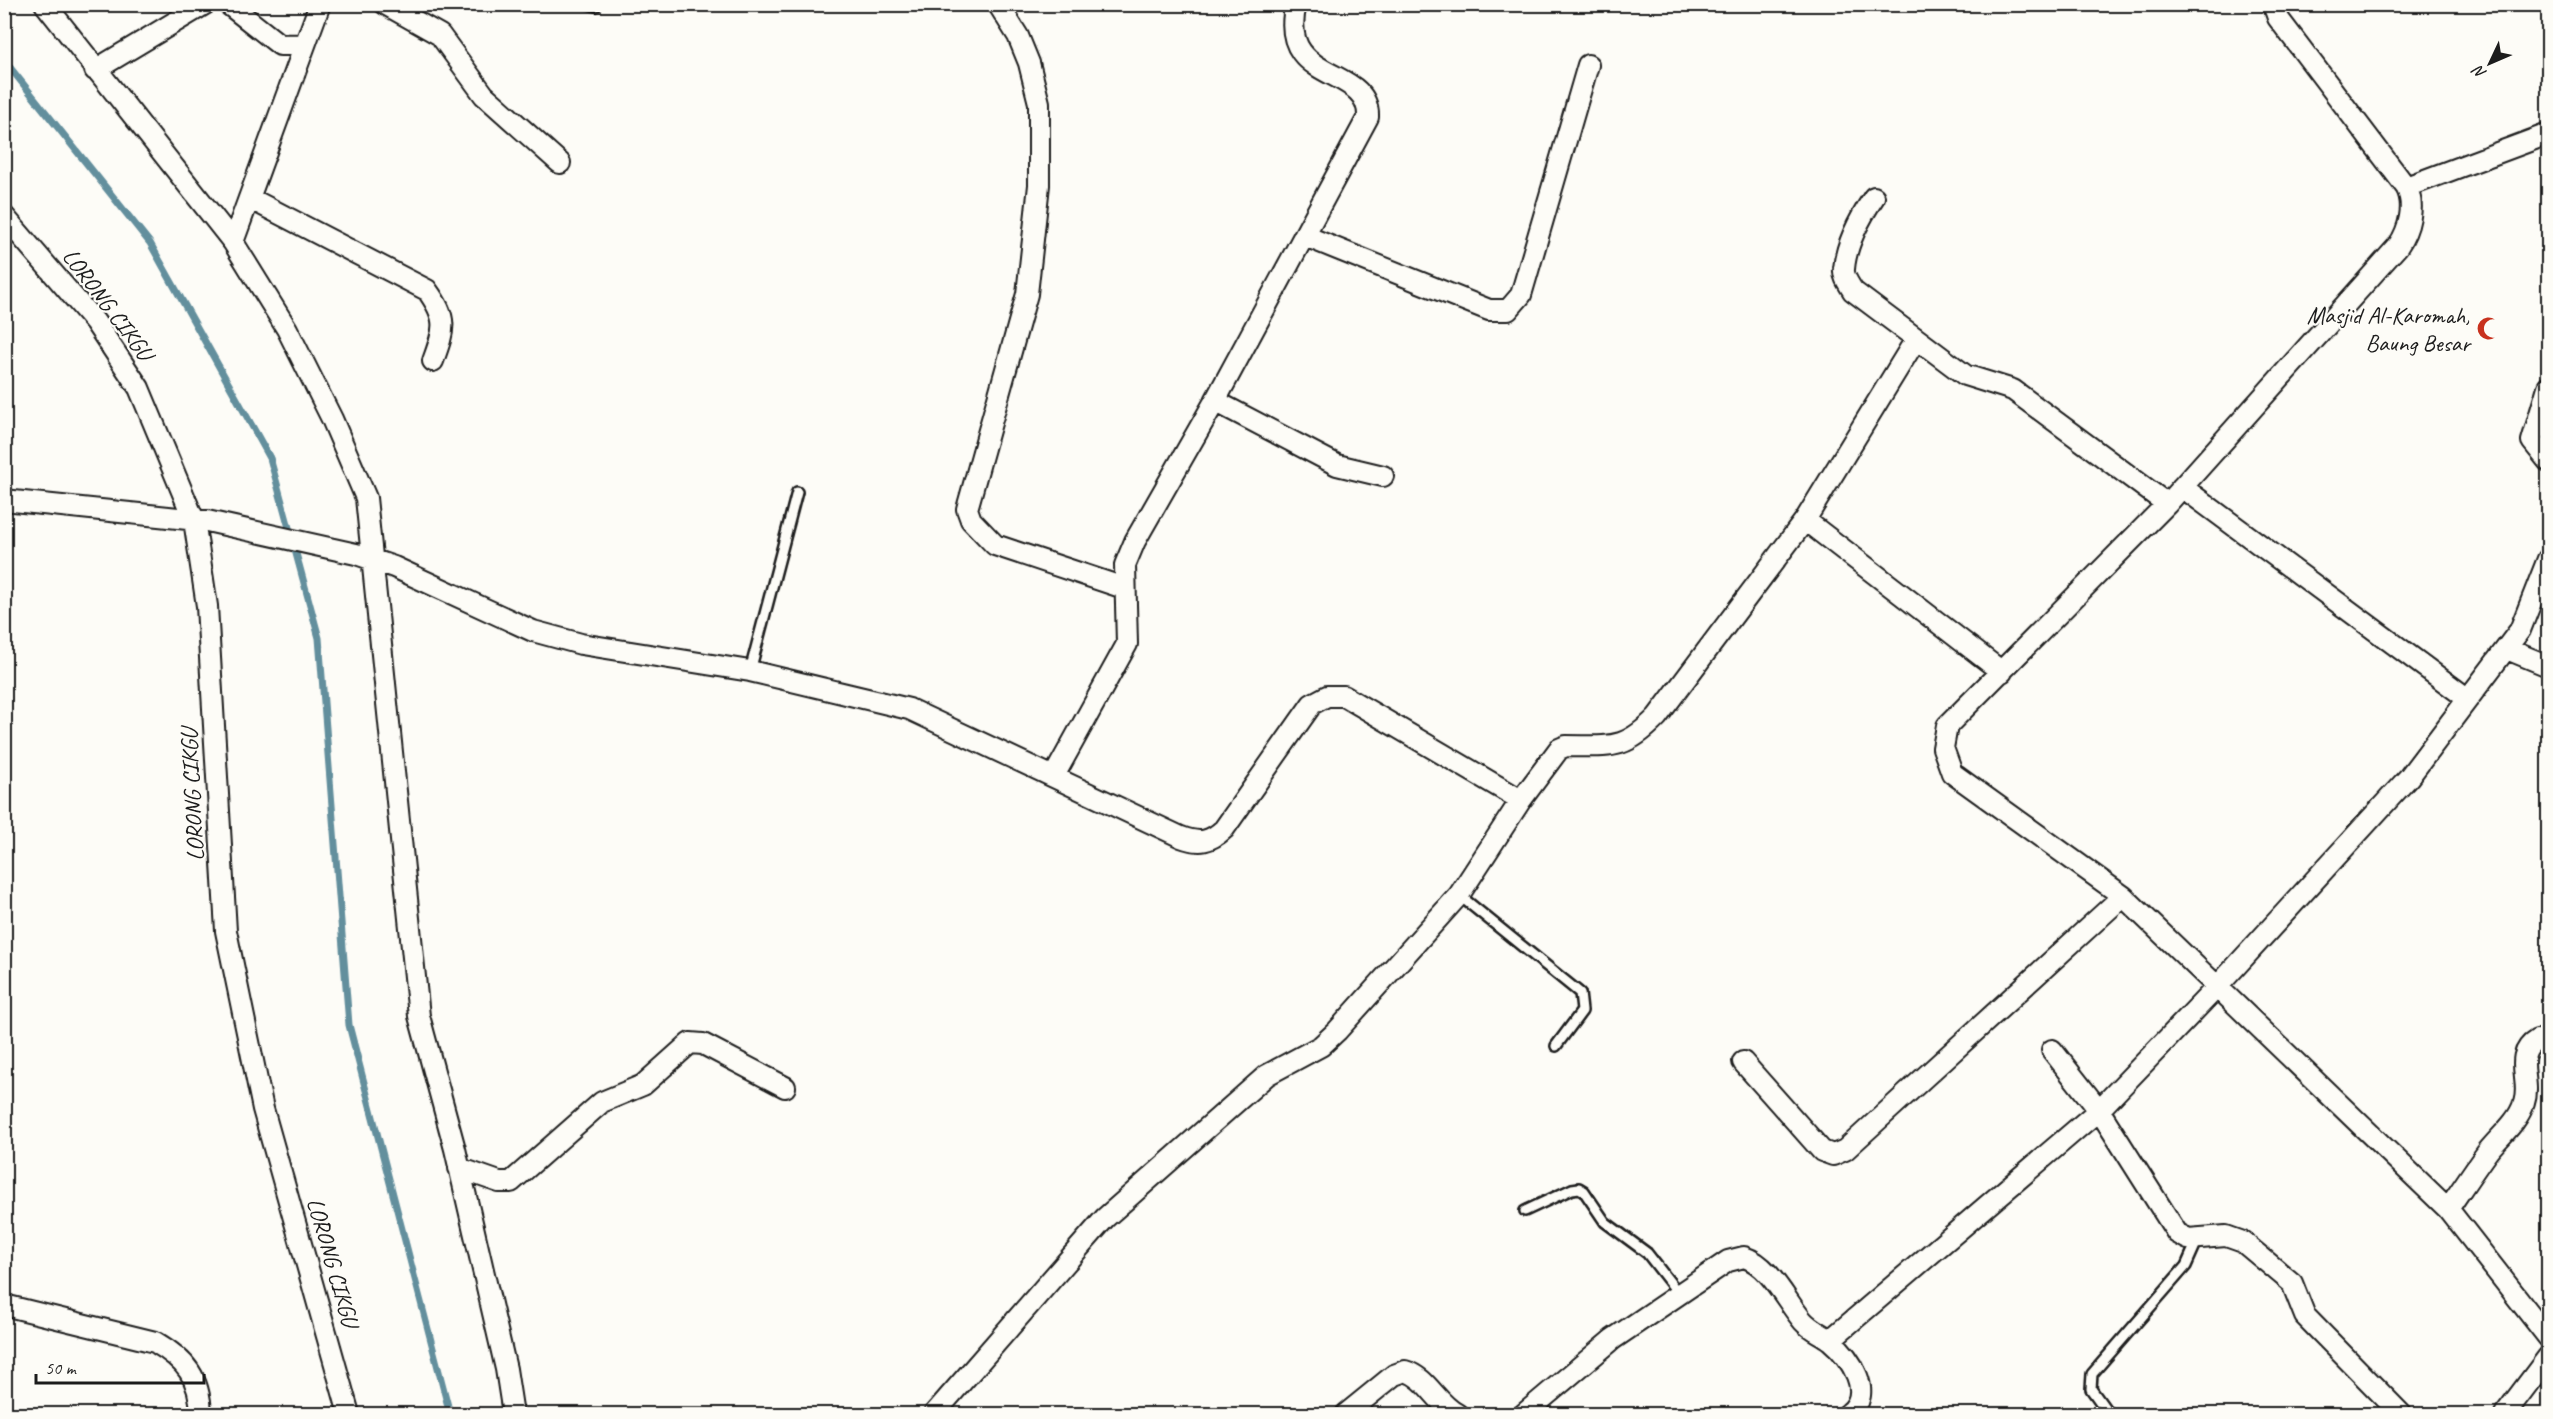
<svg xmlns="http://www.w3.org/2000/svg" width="2553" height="1419" viewBox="0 0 2553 1419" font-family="Caveat,sans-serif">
	<rect width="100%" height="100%" fill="#fdfcf7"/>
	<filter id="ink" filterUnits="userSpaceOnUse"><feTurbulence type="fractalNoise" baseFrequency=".0167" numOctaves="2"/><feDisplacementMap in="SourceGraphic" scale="12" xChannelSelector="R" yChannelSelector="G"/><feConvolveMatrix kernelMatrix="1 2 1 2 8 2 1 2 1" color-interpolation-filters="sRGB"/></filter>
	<g filter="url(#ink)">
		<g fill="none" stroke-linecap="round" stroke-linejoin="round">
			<!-- stream -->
			<path stroke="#638f9d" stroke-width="7" d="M4,60L150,243L270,458L319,638L349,1025L450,1414"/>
			<defs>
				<path id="service" d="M589,4L596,6
					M750,671L797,492
					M1459,895L1580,993L1582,1011L1556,1046
					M1525,1211L1572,1189L1579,1188L1584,1191L1605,1222L1647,1253L1679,1294
					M2109,1414L2091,1389L2092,1374L2186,1266L2198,1239"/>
				<path id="minor" d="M45,4L233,242L287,329L332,419L366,498L419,1016L455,1149L506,1369L513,1414
					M228,4L280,45L305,44
					M385,4L440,35L484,95L560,163
					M998,4L1018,36L1029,63L1039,103V185L1027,294L967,509L971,520L995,545L1124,588
					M95,70L205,4
					M2406,187L2548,134
					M1874,197C1860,218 1846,243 1844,269C1843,277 1849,284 1853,291L1965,375L2013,390L2167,504L2398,246C2409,230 2416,205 2406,187L2278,18L2273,4
					M249,198L427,290C448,319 445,328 433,361
					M4,216L95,322L139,388L194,520L207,606L226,931L263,1109L349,1414
					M1305,236L1489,310H1508L1521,295L1588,65
					M233,242L320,4
					M2548,387L2532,441L2548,461
					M1215,401L1337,465L1383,476
					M2182,487L2468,699
					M4,500L207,521L356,554L394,567L533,631L581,644L750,671L909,709L1181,837C1200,844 1210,842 1224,829L1312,704L1327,696H1344L1521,800
					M2167,504L1947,726L1943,748L1952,773L2123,896L2448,1209L2548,1337
					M1805,520L2002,672
					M2507,649L2548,666
					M1054,776L1127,644L1125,565L1135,541L1215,401L1368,117C1370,64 1276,85 1296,4
					M1743,1062L1822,1151L1833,1155L1845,1150L2123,896
					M459,1168L499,1182H511L602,1102L643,1085L690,1043L703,1044L785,1087
					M2448,1209C2461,1190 2474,1170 2488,1151C2500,1136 2518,1122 2524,1103C2532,1080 2512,1055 2537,1040
					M4,1305L155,1342C186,1360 200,1378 201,1414
					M1830,1340L2099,1110L2052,1050
					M934,1414L1105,1218L1267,1075L1321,1046L1337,1031L1459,895L1521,800L1559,749L1566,746C1611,746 1624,751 1657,717L1805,520L1916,339
					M1346,1414L1394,1375L1405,1371C1427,1377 1437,1404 1457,1414
					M1524,1414L1613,1339L1728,1261L1744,1257C1770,1265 1786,1301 1803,1321C1811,1330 1821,1333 1830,1340C1850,1357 1876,1394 1848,1414
					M2401,1414L2305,1316L2292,1283L2243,1242L2226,1236L2188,1239L2177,1233L2099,1110L2217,987L2409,777L2520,630L2548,559
					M2505,1414L2548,1357"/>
			</defs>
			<!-- service casing -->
			<use href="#service" stroke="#1c1c1c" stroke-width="14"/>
			<!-- minor casing -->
			<use href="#minor" stroke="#1c1c1c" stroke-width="24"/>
			<!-- service -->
			<use href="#service" stroke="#fdfcf7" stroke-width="9"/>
			<!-- minor -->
			<use href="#minor" stroke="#fdfcf7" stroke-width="20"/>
		</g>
	</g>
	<!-- icons -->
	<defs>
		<symbol id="mosque-bare" viewBox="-9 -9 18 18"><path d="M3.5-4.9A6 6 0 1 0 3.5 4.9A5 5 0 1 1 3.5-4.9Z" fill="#c8321e" stroke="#fdfcf7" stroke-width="2.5" paint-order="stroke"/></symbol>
	</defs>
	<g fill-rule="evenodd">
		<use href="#mosque-bare" x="2472" y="312" width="33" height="33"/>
	</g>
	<g text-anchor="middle" stroke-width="4.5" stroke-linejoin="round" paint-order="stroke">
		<!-- street labels -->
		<g font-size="24" fill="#1c1c1c" stroke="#fdfcf7">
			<text transform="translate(108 304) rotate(53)" y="8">LORONG CIKGU</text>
			<text transform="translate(192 795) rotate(-93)" y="8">LORONG CIKGU</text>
			<text transform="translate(333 1262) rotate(74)" y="8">LORONG CIKGU</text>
		</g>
		<!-- poi labels -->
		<g font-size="24" fill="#1c1c1c" stroke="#fdfcf7" text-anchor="end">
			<text x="2470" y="323">Masjid Al-Karomah,<tspan x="2470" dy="28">Baung Besar</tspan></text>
		</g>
	</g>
	<!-- margin -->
	<rect width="2553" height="1419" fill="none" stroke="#fdfcf7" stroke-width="24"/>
	<rect x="12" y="12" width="2529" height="1395" fill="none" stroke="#1c1c1c" stroke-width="2" filter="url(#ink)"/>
	<!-- north arrow -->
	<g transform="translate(2490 63) rotate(226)" stroke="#fdfcf7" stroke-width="4.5" paint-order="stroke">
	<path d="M0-4.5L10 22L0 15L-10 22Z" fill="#1c1c1c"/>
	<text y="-9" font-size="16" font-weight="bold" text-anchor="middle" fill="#1c1c1c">N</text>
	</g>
	<!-- scale -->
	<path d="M36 1374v9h168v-9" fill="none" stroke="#1c1c1c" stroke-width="3"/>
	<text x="45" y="1374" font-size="18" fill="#1c1c1c" stroke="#fdfcf7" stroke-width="4.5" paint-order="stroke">50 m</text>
</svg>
